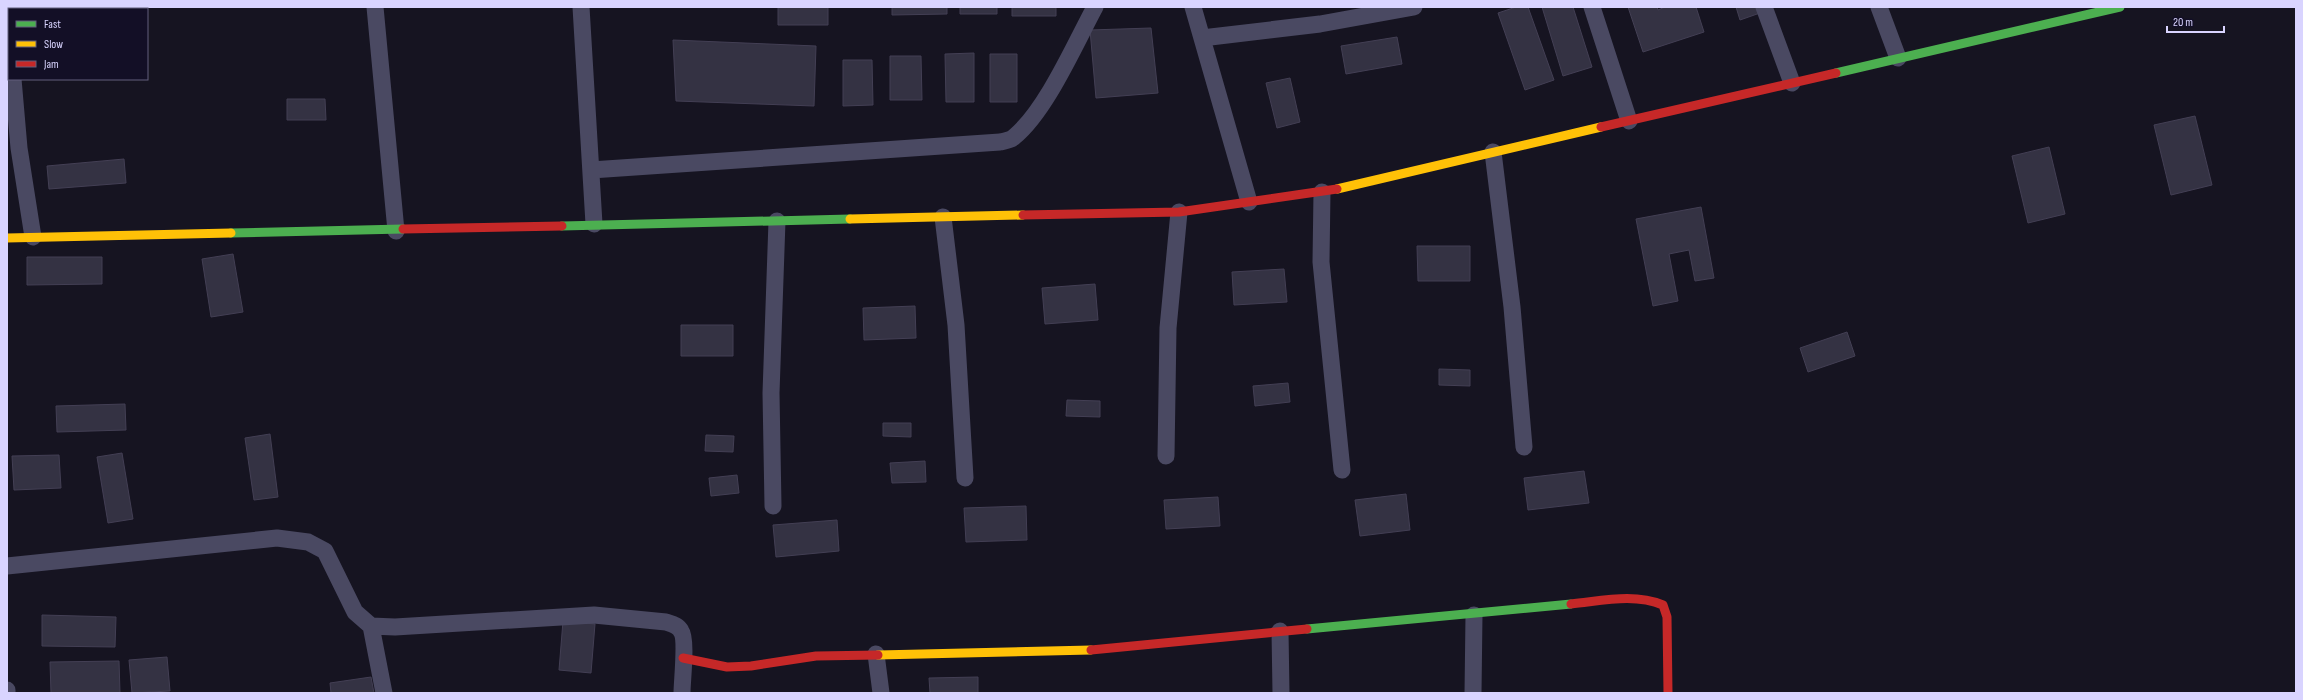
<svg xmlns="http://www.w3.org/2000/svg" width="2303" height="700" viewBox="0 0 2303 700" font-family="'Sofia Sans Condensed',sans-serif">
	<rect width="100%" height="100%" fill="#161421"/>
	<!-- building -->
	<path fill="#343243" stroke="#433f54" d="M778,7H828V25H778Z
		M892,7H947V14L892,15Z
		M960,7H997V14H960Z
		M1012,7H1056V16H1012Z
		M1516,7H1528L1554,80L1525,90L1498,13Z
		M1542,7H1573L1592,67L1563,76Z
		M1628,7H1657L1658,10L1665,7H1696L1704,32L1643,52Z
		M1736,7H1758L1760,13L1740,20Z
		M1151,28L1158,93L1096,98L1090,30Z
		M1397,37L1402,64L1346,74L1341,46Z
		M673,40L816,46L814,106L676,101Z
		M974,53V102H946L945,54Z
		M990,54H1017V102H990Z
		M890,56H921L922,100H890Z
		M843,60H872L873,105L843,106Z
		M1290,78L1300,122L1277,128L1266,83Z
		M287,99H325L326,120H287Z
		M2195,116L2212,185L2171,195L2154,125Z
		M2049,147L2065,214L2028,223L2012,156Z
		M124,159L126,183L49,189L47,166Z
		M1701,207L1714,278L1695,281L1689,250L1669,254L1678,301L1653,306L1636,219Z
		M1417,246H1470V281H1418Z
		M233,254L243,312L211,317L202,259Z
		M27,257H102V284L27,285Z
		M1284,269L1287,302L1234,305L1232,272Z
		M1095,284L1098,320L1045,324L1042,288Z
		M915,306L916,338L864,340L863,308Z
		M681,325H733V356H681Z
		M1847,332L1855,356L1808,372L1800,348Z
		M1439,369L1470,370V386L1439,385Z
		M1288,383L1290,402L1255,406L1253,386Z
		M1067,400L1100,401V417L1066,416Z
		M125,404L126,430L57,432L56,406Z
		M883,423H911V437L883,436Z
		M270,434L278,497L254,500L245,438Z
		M706,435L734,436L733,452L705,451Z
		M122,453L133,519L108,523L97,457Z
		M59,455L61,488L14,490L12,456Z
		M925,461L926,482L892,483L890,463Z
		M1584,471L1589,503L1528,510L1524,478Z
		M737,475L739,493L711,496L709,478Z
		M1406,494L1410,530L1360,536L1355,500Z
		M1218,497L1220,526L1166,529L1164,500Z
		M1026,506L1027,540L966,542L964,508Z
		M837,520L839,551L776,557L773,525Z
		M42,615L116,617L115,647L42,646Z
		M563,621L595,624L591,673L559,670Z
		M167,657L170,691L132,693L129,660Z
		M119,661L120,693H51L50,662Z
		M371,677L374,693H331L330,683Z
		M978,677V693H930L929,678Z"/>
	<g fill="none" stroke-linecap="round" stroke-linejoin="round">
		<!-- street -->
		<path stroke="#4a4962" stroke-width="17" d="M375,7L396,231
			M581,7L594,224
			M1193,7L1249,202
			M1592,7L1629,121
			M1764,7L1792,83
			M1879,7L1898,58
			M7,29L9,39
			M1202,38L1320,24L1414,7
			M13,79L19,148L33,237
			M1493,152L1512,307L1524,447
			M591,170L1000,142C1005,141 1011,140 1014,137C1046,111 1075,44 1095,7
			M1322,192L1321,262L1342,470
			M943,217L956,325L965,478
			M1166,456L1168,328L1179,212
			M773,506L771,393L777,221
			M7,566L277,538L308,542L325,551L355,612L371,626L395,627L594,615L666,622C672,624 678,625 681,631C687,639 682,681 682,693
			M371,626L384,693
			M1280,631L1281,693
			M876,654L881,693
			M7,690V693
			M1473,693L1474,615"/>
		<!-- fast -->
		<path stroke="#4caf50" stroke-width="9" d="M1836,73L2120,7
			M562,226L850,219
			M231,233L403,229
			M1307,629L1571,604"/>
		<!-- slow -->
		<path stroke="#ffc107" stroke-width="9" d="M1337,189L1601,127
			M850,219L1023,215
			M7,238L231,233
			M878,655L1091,650"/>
		<!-- jam -->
		<path stroke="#c62828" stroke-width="9" d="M1601,127L1836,73
			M1023,215L1179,212L1337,189
			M403,229L562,226
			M1571,604C1602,601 1634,593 1663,605L1667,617L1668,693
			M1091,650L1307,629
			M683,658L727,667L751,666L816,656L878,655"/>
	</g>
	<!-- border -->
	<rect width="2303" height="700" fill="none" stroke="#d9d4ff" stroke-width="16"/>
	<!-- legend -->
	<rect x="8" y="8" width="140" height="72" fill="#130f26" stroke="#625e7d"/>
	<rect x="16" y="21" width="20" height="6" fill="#4caf50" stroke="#625e7d"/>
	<text x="44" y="28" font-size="12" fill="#d9d4ff">Fast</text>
	<rect x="16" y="41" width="20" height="6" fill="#ffc107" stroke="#625e7d"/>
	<text x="44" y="48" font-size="12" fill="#d9d4ff">Slow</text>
	<rect x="16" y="61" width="20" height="6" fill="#c62828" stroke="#625e7d"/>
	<text x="44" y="68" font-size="12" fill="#d9d4ff">Jam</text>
	<!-- scale -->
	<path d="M2167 26v6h57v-6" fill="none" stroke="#d9d4ff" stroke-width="2"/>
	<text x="2173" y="26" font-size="12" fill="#d9d4ff" stroke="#130f26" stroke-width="3" paint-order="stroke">20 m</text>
</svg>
